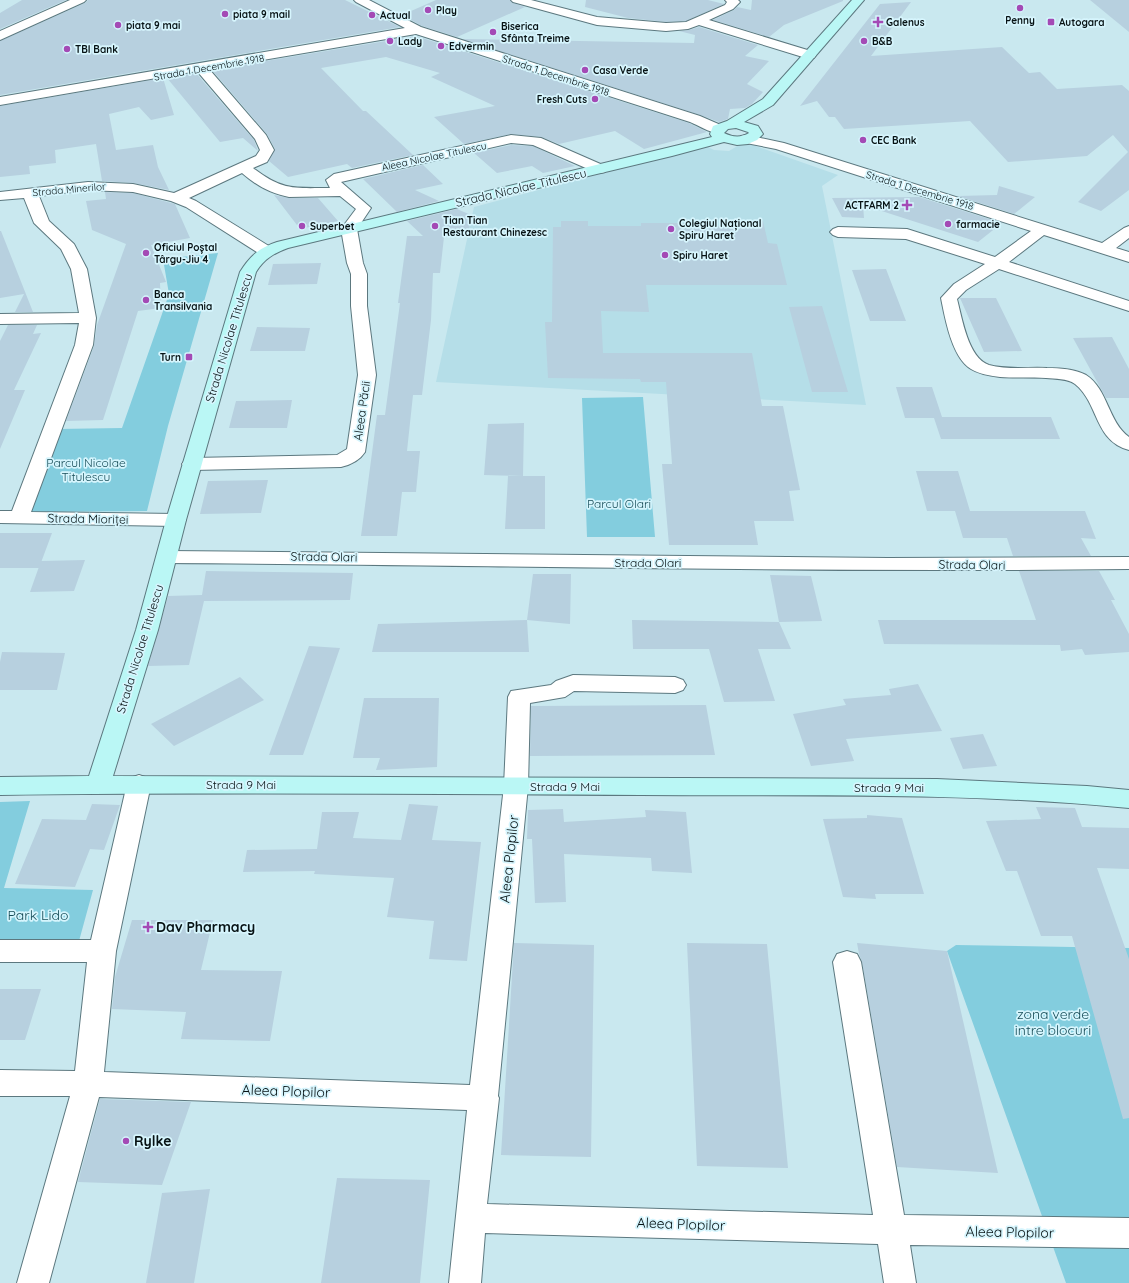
<svg xmlns="http://www.w3.org/2000/svg" width="1129" height="1283" viewBox="0 0 1129 1283" font-family="Quicksand,sans-serif">
	<rect width="100%" height="100%" fill="#c9e8ef"/>
	<!-- built -->
	<path fill="#b5dee8" d="M744,142L838,175L822,186L866,405L436,382L474,207L706,146L714,150L729,151Z"/>
	<!-- green -->
	<path fill="#83cdde" d="M218,253L168,426L147,511L27,512L57,429L122,428L169,294L163,259Z
		M643,397L655,537H587L582,398Z
		M30,801L4,888L93,890L79,941H0V802Z
		M956,945L1129,948V1283H1066L947,951Z"/>
	<!-- building -->
	<path fill="#b7d0df" d="M22,0H66L0,29V13Z
		M88,0H345L400,27L0,95V41L85,3Z
		M436,0H510L513,3L525,7L457,37L422,26L402,15Z
		M586,0H708L724,4L686,21L666,22L628,18L585,7Z
		M752,0H843V1L784,25L769,37L713,20L734,10L737,7L751,10Z
		M1090,0H1129V32Z
		M911,2L871,56L1002,47L1029,73L1040,72L1057,89L1122,85L1129,91V190L1101,211L1078,202L1128,152L1113,135L1087,156L1008,162L970,121L844,129L835,117H829L817,101L800,106L880,4Z
		M699,27L758,45L745,56L769,61L747,84L763,92L752,104L745,108L730,109L728,119L719,122L700,115L462,39L694,43L695,35L679,31L689,30Z
		M416,36L689,123L707,132L644,149L615,131L559,144L541,137L511,134L464,144L434,117L495,106L431,77L440,73L386,57L321,68L363,111H366L413,155L352,168L347,164L288,177L269,161L275,149L267,134L212,70Z
		M196,73L254,140L258,151L243,138L220,142L167,78Z
		M163,78L174,115L151,120L139,107L109,114L116,150L153,145L158,167L169,190L133,183L102,181L96,144L55,150L56,163L29,166L30,174L0,177V106Z
		M511,145L533,146L575,166L543,173L532,166L497,173L474,153Z
		M423,165L443,184L415,190L439,201L397,212L363,179Z
		M999,186L1035,197L1014,214L958,196L997,195Z
		M105,192L133,193L175,204L190,238L151,245L166,282L160,283L161,308L138,311L103,420L66,421L94,346L97,325L126,244L92,230L86,201L106,199Z
		M274,195L289,198H318L338,221L300,229Z
		M919,197L1002,223L978,242L863,205L864,218L842,217L832,198Z
		M457,209L471,215L469,230L444,237L440,273H433L431,320L422,395H413L407,451H420L416,492H402L397,536H361L377,415H385L400,303H398L407,236H423L407,221Z
		M561,221H588V226H641V223H688V226H738L737,221H763L768,243L777,244L787,285H646L649,312L601,311L603,353H752L762,406H783L800,490L789,491L794,521H754L758,545H669L662,464H672L666,382H641L640,379L548,378L545,322H552L553,227H561Z
		M0,231H1L33,312H15L24,294L0,298Z
		M321,263L317,284L268,285L273,264Z
		M886,269L906,321H870L852,270Z
		M960,298H996L1022,351L984,352Z
		M822,306L848,392H812L789,307Z
		M8,325H37L33,334L41,333L14,390H25L0,449V341Z
		M257,327L310,328L305,351H250Z
		M1112,337L1129,369V398H1106L1073,338Z
		M896,387H932L942,417H1051L1060,439H941L934,418H905Z
		M292,400L287,428H229L236,401Z
		M524,423L523,476L484,475L488,424Z
		M916,471H958L970,511H927Z
		M508,476H545V529H505Z
		M268,480L261,513L200,514L208,481Z
		M955,511H1085L1096,539L1081,538L1091,556H1013L1007,538H963Z
		M0,533H52L39,568H0Z
		M85,560L74,591L30,592L41,561Z
		M206,571L353,573L350,600L204,601L189,665L148,666L168,596L202,595Z
		M1019,571H1099L1115,600H1111L1129,634V652L1085,655L1082,649L1061,651L1060,645L884,644L878,620H1036Z
		M533,574H571L570,624L527,620Z
		M770,575L811,576L822,621L779,622Z
		M527,620L529,652H372L378,624Z
		M632,620L779,622L791,649H758L775,701L724,702L709,649H633Z
		M309,646L340,648L303,755H269Z
		M2,652L65,653L57,690H0V662Z
		M240,677L264,700L174,746L151,724Z
		M918,684L942,731L846,739L854,761L811,766L793,714L846,705L843,699L891,695L889,689Z
		M364,698H439L437,767L376,770L380,758H353Z
		M706,705L715,755L530,756L531,706Z
		M983,734L997,766L963,769L950,738Z
		M92,804L120,805L104,850L90,849L75,887L15,884L42,819L86,820Z
		M409,804L438,806L432,840L481,842L467,961L429,959L434,921L387,917L394,878L314,874L315,871L243,872L247,850L317,849L322,812H359L353,838L401,840Z
		M1036,807L1075,808L1082,827L1129,828V869L1097,868L1129,959V1118L1123,1119L1072,936H1041L1017,871H1006L986,821L1041,819Z
		M563,809L564,822L646,817L645,810L686,812L692,873L652,871L651,858L564,854L566,902L535,903L532,839H527L528,810Z
		M867,815L902,818L924,894H875L876,899L843,897L823,819L867,818Z
		M132,920H213L201,970L282,971L270,1041L181,1039L186,1012L112,1009L115,977Z
		M514,943L594,945L591,1157L501,1155Z
		M687,943L767,944L788,1168L697,1166Z
		M857,943L947,951L998,1173L897,1167L862,962L859,954Z
		M0,989H41L25,1040H0Z
		M100,1099L191,1102L162,1185L78,1182Z
		M337,1178L430,1180L420,1283H321Z
		M210,1189L194,1283H146L162,1193Z"/>
	<g fill="none" stroke-linecap="round" stroke-linejoin="round">
		<defs>
			<path id="street" d="M70,0H86L84,2L0,40V31Z
				M354,0H369L421,27L700,116L723,126L725,129L723,132C712,135 700,126 690,122L416,34L209,69L266,135L274,150L267,162L253,168C283,191 294,188 330,188L326,180L334,174L511,135L541,138L605,166L607,169L605,172L600,173L595,172L533,145L511,143L341,182L371,208L357,229L363,263L367,274V306L376,375L365,452C360,460 350,465 341,467L192,470L185,468L182,464L185,460L192,458L337,455L347,449L358,375L351,306V274L347,263L341,229L356,209L340,196L289,197C270,193 257,186 242,173L189,198L196,201L272,248L274,251L272,254L266,256L260,254L186,207L171,201L133,192L88,190L39,196L49,221L74,244L87,269L96,318L93,345L31,512L176,514L183,516L186,520L183,524L176,526L0,523V511H12L75,345L79,323L0,324V314L79,313L71,269L61,249L34,223L24,198L0,200V192L88,182L133,184L174,193L256,156L260,150L255,139L197,71L0,105V97L405,28L356,2Z
				M511,0H531L597,17L666,23L686,22L725,5L727,2L725,0H738L740,2L733,9L709,20L814,52L816,55L814,58H806L699,25L688,29L666,31L597,25L513,2Z
				M746,135L784,143L1102,243L1124,228L1129,226V238L1116,248L1129,252V262L1044,235L1009,262L1129,301V311L999,269L966,290L957,299C962,318 968,358 989,365C1007,370 1029,367 1047,368C1060,368 1075,369 1086,375C1108,389 1108,422 1129,437V450C1094,441 1099,403 1075,384C1067,378 1055,379 1046,378C1031,377 1015,378 1000,377C991,376 979,374 971,369C952,358 945,318 941,298L954,284L985,264L906,239L838,237L833,235L830,232L833,229L838,227L907,229L995,257L1031,231L776,149L741,142L739,139L741,136Z
				M167,551L888,558L1129,557V569C808,573 488,565 167,563L160,561L157,557L160,553Z
				M573,675L675,677L683,680L686,685L683,690L675,693L574,691L565,697L530,703L528,786L498,1096L499,1098L487,1204L873,1215L833,962L837,954L847,951L857,954L861,962L904,1215L1129,1218V1248L910,1245L916,1283H884L878,1244L485,1233L481,1283H449L467,1110L99,1097L49,1283H17L70,1096H0V1070L75,1071L87,962H0V940H91L127,784L130,778L139,775L148,778L151,784L116,951L104,1072L470,1085L504,786L508,697L511,691L551,685L556,681Z"/>
			<path id="secondary" d="M852,0H864L773,105L744,122L758,126L763,134L757,140L748,144L737,145L724,142L672,156L288,248C274,253 264,259 256,272L186,520L158,630L113,776L937,779L1087,786L1129,790V808C967,792 804,796 641,795C427,794 214,792 0,795V777L89,776L136,630L166,520L240,272C250,256 259,248 277,242L712,137L710,134L713,126L727,121L763,99ZM736,128L748,132L749,133C741,138 732,137 724,133L728,129Z"/>
		</defs>
		<!-- street casing -->
		<use href="#street" stroke="#5c787f" stroke-width="2"/>
		<!-- secondary casing -->
		<use href="#secondary" stroke="#5c787f" stroke-width="2"/>
		<!-- street -->
		<use href="#street" fill="#fff" fill-rule="evenodd"/>
		<!-- secondary -->
		<use href="#secondary" fill="#baf7f5" fill-rule="evenodd"/>
	</g>
	<!-- markers -->
	<g fill="#a44ab5" stroke="#d6f5fd" stroke-width="1.5">
		<circle cx="1020" cy="8" r="4"/>
		<circle cx="428" cy="10" r="4"/>
		<circle cx="225" cy="14" r="4"/>
		<circle cx="372" cy="15" r="4"/>
		<path d="M876 16h4v4h4v4h-4v4h-4v-4h-4v-4h4z"/>
		<rect x="1047" y="18" width="8" height="8" rx="2"/>
		<circle cx="118" cy="25" r="4"/>
		<circle cx="493" cy="32" r="4"/>
		<circle cx="390" cy="41" r="4"/>
		<circle cx="864" cy="41" r="4"/>
		<circle cx="441" cy="46" r="4"/>
		<circle cx="67" cy="49" r="4"/>
		<circle cx="585" cy="70" r="4"/>
		<circle cx="595" cy="99" r="4"/>
		<circle cx="863" cy="140" r="4"/>
		<path d="M905 199h4v4h4v4h-4v4h-4v-4h-4v-4h4z"/>
		<circle cx="948" cy="224" r="4"/>
		<circle cx="302" cy="226" r="4"/>
		<circle cx="435" cy="226" r="4"/>
		<circle cx="671" cy="229" r="4"/>
		<circle cx="146" cy="253" r="4"/>
		<circle cx="665" cy="255" r="4"/>
		<circle cx="146" cy="300" r="4"/>
		<rect x="185" y="353" width="8" height="8" rx="2"/>
		<path d="M146 921h4v4h4v4h-4v4h-4v-4h-4v-4h4z"/>
		<circle cx="126" cy="1141" r="4"/>
	</g>
	<g text-anchor="middle" stroke-width="3.5" stroke-linejoin="round" paint-order="stroke">
		<!-- far-poi labels -->
		<g font-size="10" font-weight="bold" fill="#071214" stroke="#d6f5fd" text-anchor="start">
			<text x="436" y="14">Play</text>
			<text x="233" y="18">piata 9 mail</text>
			<text x="380" y="19">Actual</text>
			<text x="1020" y="24" text-anchor="middle">Penny</text>
			<text x="886" y="26">Galenus</text>
			<text x="1059" y="26">Autogara</text>
			<text x="126" y="29">piata 9 mai</text>
			<text x="501" y="30">Biserica<tspan x="501" dy="12">Sfânta Treime</tspan></text>
			<text x="398" y="45">Lady</text>
			<text x="872" y="45">B&amp;B</text>
			<text x="449" y="50">Edvermin</text>
			<text x="75" y="53">TBI Bank</text>
			<text x="593" y="74">Casa Verde</text>
			<text x="587" y="103" text-anchor="end">Fresh Cuts</text>
			<text x="871" y="144">CEC Bank</text>
			<text x="899" y="209" text-anchor="end">ACTFARM 2</text>
			<text x="443" y="224">Tian Tian<tspan x="443" dy="12">Restaurant Chinezesc</tspan></text>
			<text x="679" y="227">Colegiul Național<tspan x="679" dy="12">Spiru Haret</tspan></text>
			<text x="956" y="228">farmacie</text>
			<text x="310" y="230">Superbet</text>
			<text x="154" y="251">Oficiul Poștal<tspan x="154" dy="12">Târgu-Jiu 4</tspan></text>
			<text x="673" y="259">Spiru Haret</text>
			<text x="154" y="298">Banca<tspan x="154" dy="12">Transilvania</tspan></text>
			<text x="181" y="361" text-anchor="end">Turn</text>
		</g>
		<!-- far-street labels -->
		<g font-size="10" fill="#071214" stroke="#d6f5fd">
			<text transform="translate(209 67) rotate(-10)" y="4">Strada 1 Decembrie 1918</text>
			<text transform="translate(556 75) rotate(18)" y="4">Strada 1 Decembrie 1918</text>
			<text transform="translate(434 156) rotate(-12)" y="4">Aleea Nicolae Titulescu</text>
			<text transform="translate(69 189) rotate(-5)" y="4">Strada Minerilor</text>
			<text transform="translate(920 190) rotate(17)" y="4">Strada 1 Decembrie 1918</text>
		</g>
		<!-- street labels -->
		<g font-size="12" fill="#071214" stroke="#d6f5fd">
			<text transform="translate(521 188) rotate(-13)" y="4">Strada Nicolae Titulescu</text>
			<text transform="translate(229 338) rotate(-73)" y="4">Strada Nicolae Titulescu</text>
			<text transform="translate(362 411) rotate(-82)" y="4">Aleea Păcii</text>
			<text transform="translate(88 519) rotate(1)" y="4">Strada Mioriței</text>
			<text transform="translate(324 557) rotate(1)" y="4">Strada Olari</text>
			<text x="648" y="567">Strada Olari</text>
			<text transform="translate(972 565) rotate(1)" y="4">Strada Olari</text>
			<text transform="translate(140 649) rotate(-73)" y="4">Strada Nicolae Titulescu</text>
			<text x="241" y="789">Strada 9 Mai</text>
			<text x="565" y="791">Strada 9 Mai</text>
			<text x="889" y="792">Strada 9 Mai</text>
		</g>
		<!-- park labels -->
		<g font-size="12" fill="#164c57" stroke="#d6f5fd">
			<text x="86" y="467">Parcul Nicolae<tspan x="86" dy="14">Titulescu</tspan></text>
			<text x="619" y="508">Parcul Olari</text>
		</g>
		<!-- near-street labels -->
		<g font-size="14" fill="#071214" stroke="#d6f5fd">
			<text transform="translate(509 859) rotate(-84)" y="5">Aleea Plopilor</text>
			<text transform="translate(286 1091) rotate(2)" y="5">Aleea Plopilor</text>
			<text transform="translate(681 1224) rotate(2)" y="5">Aleea Plopilor</text>
			<text transform="translate(1010 1232) rotate(1)" y="5">Aleea Plopilor</text>
		</g>
		<!-- near-park labels -->
		<g font-size="14" fill="#164c57" stroke="#d6f5fd">
			<text x="38" y="920">Park Lido</text>
			<text x="1053" y="1019">zona verde<tspan x="1053" dy="16">intre blocuri</tspan></text>
		</g>
		<!-- near-poi labels -->
		<g font-size="14" font-weight="bold" fill="#071214" stroke="#d6f5fd" text-anchor="start">
			<text x="156" y="932">Dav Pharmacy</text>
			<text x="134" y="1146">Rylke</text>
		</g>
	</g>
</svg>
